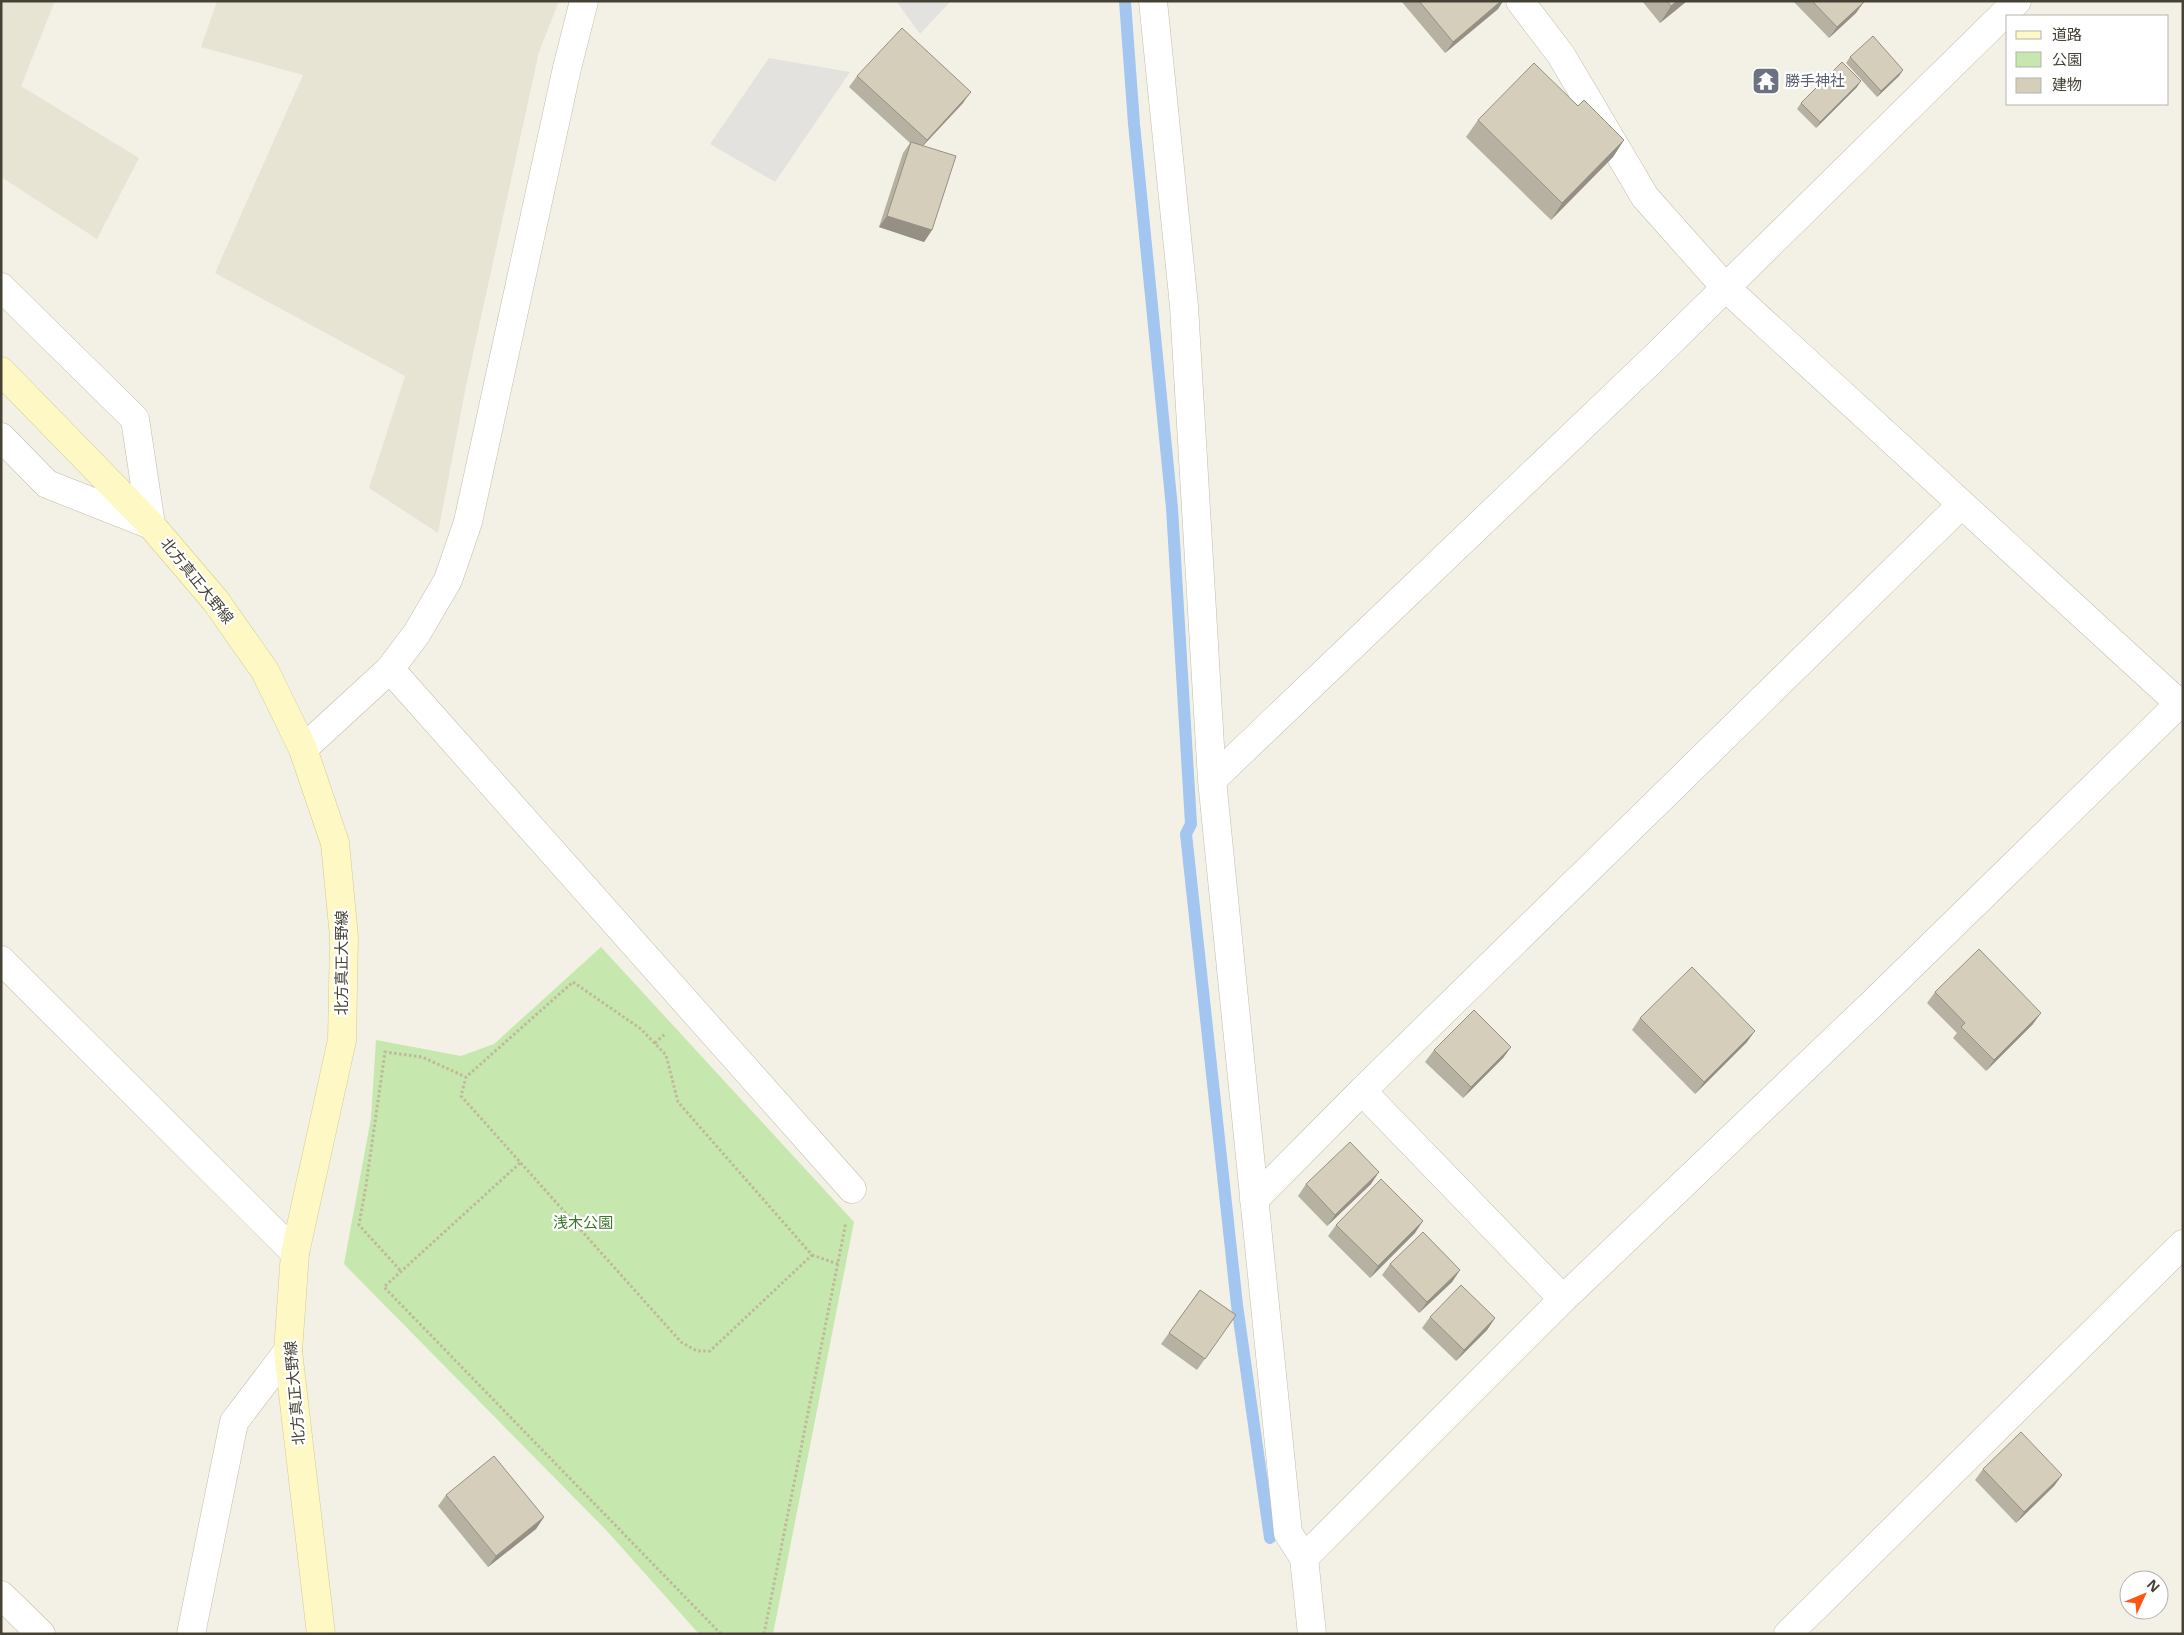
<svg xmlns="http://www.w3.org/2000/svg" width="2184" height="1635" viewBox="0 0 2184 1635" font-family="'Noto Sans','Noto Sans JP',sans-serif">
	<rect width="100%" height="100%" fill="#f3f1e6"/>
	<!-- residential -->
	<path fill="#e7e4d4" d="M1,1H55L21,86L139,158L97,239L1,177Z
		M217,1H559L539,52L466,386L438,533L369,488L405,376L215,273L303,75L201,47Z"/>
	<!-- green -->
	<path fill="#c6e7ae" d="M601,947L854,1222L773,1634H699L607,1531L344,1264L371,1118L376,1040L461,1056L494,1044Z"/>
	<!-- parking -->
	<path fill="#e4e2de" d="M896,1H951L920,34Z
		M769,58L850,72L775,182L710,144Z"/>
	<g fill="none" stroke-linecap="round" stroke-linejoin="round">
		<!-- stream -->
		<path stroke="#a2c6f0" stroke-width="12" d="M1125,1L1134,124L1172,508L1191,824L1186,834L1237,1305L1270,1538"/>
		<defs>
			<path id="minor" d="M1153,1L1184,306L1212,780L1288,1533L1304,1558
				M1520,1L1561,55L1645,197L1725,287L2183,707
				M1,287L135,419L151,525
				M1,437L47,484L151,525
				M390,669L852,1189
				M1212,780L1655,357L2017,1
				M1,960L295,1253
				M1362,1091L1961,505
				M1254,1200L1362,1091L1563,1299
				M191,1634L234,1422L288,1351
				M1788,1634L2183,1244"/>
			<path id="tertiary" d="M303,749L390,669L417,633L448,580L468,522L567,68L584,1
				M1,1595L41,1634
				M1312,1634L1304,1558L1563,1299L1875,1001L2183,700"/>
			<path id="secondary" d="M1,371L151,525L215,600L265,671L303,749L335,843L344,937L342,1040L295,1253L288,1351L321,1634"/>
		</defs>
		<!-- minor casing -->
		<use href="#minor" stroke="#c1bdab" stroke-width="29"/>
		<!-- tertiary casing -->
		<use href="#tertiary" stroke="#c1bdab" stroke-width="29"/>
		<!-- secondary casing -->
		<use href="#secondary" stroke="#d3cb96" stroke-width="29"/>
		<!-- path -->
		<path stroke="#c0b89a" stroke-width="3" stroke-dasharray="2.5 2.5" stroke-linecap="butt" d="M573,982L641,1029L666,1055L678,1102L812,1255L710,1351H697L681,1342L461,1096L466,1077Z
			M655,1043L666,1033
			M520,1163L384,1287L721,1634
			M812,1255L838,1264
			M400,1270L359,1225L366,1185L385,1052L422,1057L466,1077
			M764,1634L846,1222"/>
		<!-- minor -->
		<use href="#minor" stroke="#fff" stroke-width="28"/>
		<!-- tertiary -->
		<use href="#tertiary" stroke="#fff" stroke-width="28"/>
		<!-- secondary -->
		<use href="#secondary" stroke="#fef8c4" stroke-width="28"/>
	</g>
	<!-- wall -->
	<path fill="#b7b1a1" d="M1401,1H1503L1498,9L1445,53Z
		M1642,1H1687L1660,23Z
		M1793,1H1863L1856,13L1829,38Z
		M1850,57L1903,70L1899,76L1877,97L1846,63Z
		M857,76L963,103L923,146L932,230L924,242L879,227L903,153L910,143L849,87Z
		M1857,87L1816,128L1797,109L1801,103Z
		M1478,120L1624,140L1613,157L1551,220L1466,137Z
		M1935,992L2033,1024L1986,1071L1953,1038L1957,1033L1927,1003Z
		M1640,1018L1747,1042L1695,1094L1632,1030Z
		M1511,1047L1503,1058L1463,1098L1425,1062L1434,1050Z
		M1306,1184H1371L1327,1226L1298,1196Z
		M1336,1225L1415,1233L1370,1278L1328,1236Z
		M1390,1264L1460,1270L1452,1282L1419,1313L1382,1275Z
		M1200,1290L1236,1315L1197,1370L1161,1344Z
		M1430,1317L1495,1318L1487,1330L1456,1361L1422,1328Z
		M1983,1469L2062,1475L2054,1486L2016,1523L1975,1480Z
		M446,1495L544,1517L536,1529L488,1567L438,1506Z"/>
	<!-- shaded-wall -->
	<path fill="#959083" d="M1501,1H1503L1498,9L1445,53L1453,42Z
		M1677,1H1687L1660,23L1671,6Z
		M1864,2L1856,13L1829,38L1837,27Z
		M1903,70L1899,76L1877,97L1881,91Z
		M1861,81L1857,87L1816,128L1820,122Z
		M971,92L963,103L918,151L927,140Z
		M1624,140L1613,157L1551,220L1562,203Z
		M887,216L932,230L924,242L879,227Z
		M2041,1013L2033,1024L1986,1071L1994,1060Z
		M1755,1031L1747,1042L1695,1094L1704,1082Z
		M1511,1047L1503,1058L1463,1098L1471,1087Z
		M1379,1172L1371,1184L1327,1226L1335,1215Z
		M1423,1221L1415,1233L1370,1278L1378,1266Z
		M1460,1270L1452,1282L1419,1313L1427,1302Z
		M1495,1318L1487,1330L1456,1361L1464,1350Z
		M2062,1475L2054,1486L2016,1523L2024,1512Z
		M544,1517L536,1529L488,1567L496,1556Z"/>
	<!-- building -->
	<path fill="#d5cebb" stroke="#959083" d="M1419,1H1501L1453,42Z
		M1667,1H1677L1671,6Z
		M1812,1H1863L1864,2L1837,27Z
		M902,28L971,92L927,140L857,76Z
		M1873,36L1903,70L1881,91L1850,57Z
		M1842,62L1861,81L1820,122L1801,103Z
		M1534,63L1578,106L1584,100L1624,140L1562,203L1478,120Z
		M911,142L956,156L932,230L887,216Z
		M1979,949L2041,1013L1994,1060L1961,1027L1965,1023L1935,992Z
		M1692,967L1755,1031L1704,1082L1640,1018Z
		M1474,1010L1511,1047L1471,1087L1434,1050Z
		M1350,1142L1379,1172L1335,1215L1306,1184Z
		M1381,1179L1423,1221L1378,1266L1336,1225Z
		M1423,1232L1460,1270L1427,1302L1390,1264Z
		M1461,1285L1495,1318L1464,1350L1430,1317Z
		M1200,1290L1236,1315L1205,1359L1169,1333Z
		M2021,1432L2062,1475L2024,1512L1983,1469Z
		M494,1456L544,1517L496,1556L446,1495Z"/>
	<!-- icons -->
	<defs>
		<symbol id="temple-square" viewBox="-11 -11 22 22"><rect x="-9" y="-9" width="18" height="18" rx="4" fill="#6b7280" stroke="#fff"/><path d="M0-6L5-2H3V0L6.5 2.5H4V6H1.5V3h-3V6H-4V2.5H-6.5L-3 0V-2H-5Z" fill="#fff"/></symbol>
	</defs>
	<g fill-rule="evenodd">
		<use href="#temple-square" x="1750" y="65" width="32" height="32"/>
	</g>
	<g text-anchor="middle" stroke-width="4.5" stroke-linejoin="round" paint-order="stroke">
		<!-- worship labels -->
		<g font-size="15" fill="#5b616d" stroke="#fff" text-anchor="start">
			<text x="1785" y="86">勝手神社</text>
		</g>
		<!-- street labels -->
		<g font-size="15" fill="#464135" stroke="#fff">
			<text transform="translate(197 581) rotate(51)" y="5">北方真正大野線</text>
			<text transform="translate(342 963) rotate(-90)" y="5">北方真正大野線</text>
			<text transform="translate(295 1393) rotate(-95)" y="5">北方真正大野線</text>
		</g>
		<!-- park labels -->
		<g font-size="15" fill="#3c7728" stroke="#fff">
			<text x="583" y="1228">浅木公園</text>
		</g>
	</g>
	<!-- border -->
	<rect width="2184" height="1635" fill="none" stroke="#464135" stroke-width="5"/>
	<!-- legend -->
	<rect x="2006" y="15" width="162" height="90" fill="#ffffff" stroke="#b5b3ae"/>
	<rect x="2016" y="31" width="25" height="8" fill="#fef8c4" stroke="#b5b3ae"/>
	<text x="2052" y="40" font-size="15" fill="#464135">道路</text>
	<rect x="2016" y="52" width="25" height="15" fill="#c6e7ae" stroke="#b5b3ae"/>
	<text x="2052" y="65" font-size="15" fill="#464135">公園</text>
	<rect x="2016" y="78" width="25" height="15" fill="#d5cebb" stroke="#b5b3ae"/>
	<text x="2052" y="90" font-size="15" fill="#464135">建物</text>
	<!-- north arrow -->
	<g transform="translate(2144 1595) rotate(46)"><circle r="24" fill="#ffffff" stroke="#b5b3ae"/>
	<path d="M0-4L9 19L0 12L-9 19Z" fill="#fa5716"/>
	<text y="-8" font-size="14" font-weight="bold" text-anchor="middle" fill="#464135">N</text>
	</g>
</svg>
